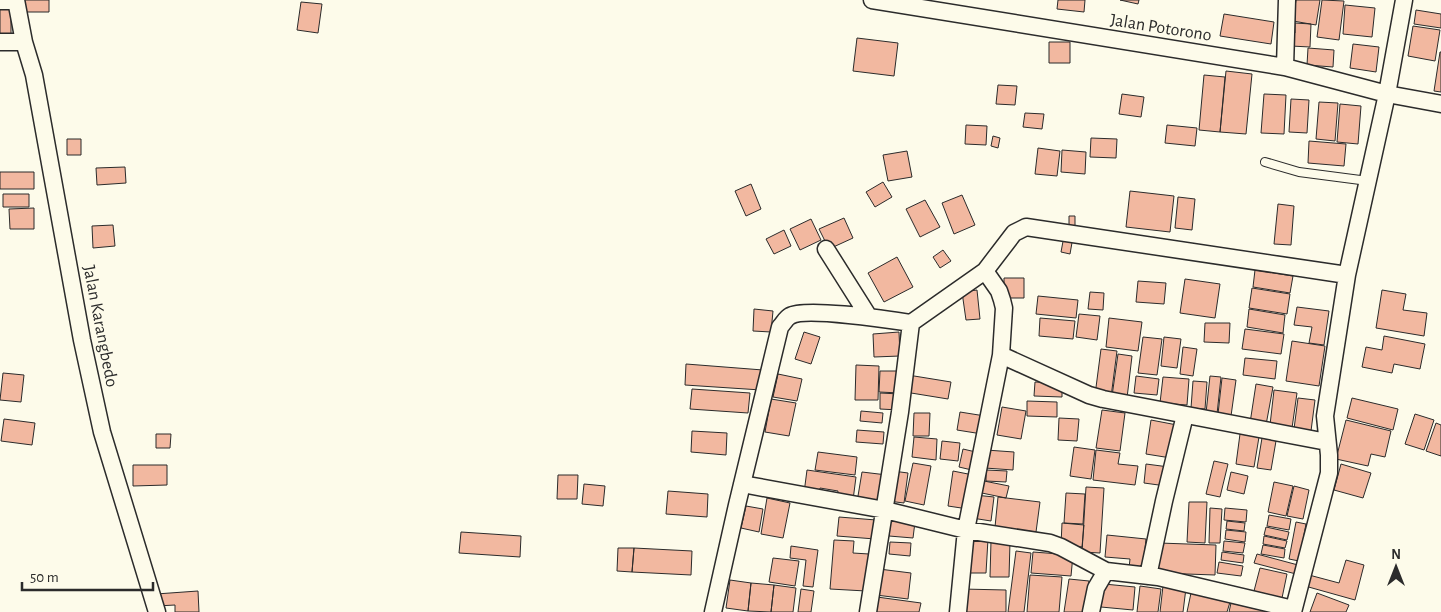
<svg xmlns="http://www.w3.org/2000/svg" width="1441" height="612" viewBox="0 0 1441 612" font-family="'Alegreya Sans',sans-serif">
	<rect width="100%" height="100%" fill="#fdfbea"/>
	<!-- building -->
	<path fill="#f2b8a0" stroke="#2b2b2b" d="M20,0H49V12H20Z
		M1058,0H1085L1084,12L1057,9Z
		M1120,0H1139L1138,4Z
		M1296,0H1320L1316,25L1293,21Z
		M1322,0L1344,1L1339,40L1317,37Z
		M301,2L322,4L318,33L297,30Z
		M1345,5L1375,8L1372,37L1343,34Z
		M0,9H11V36H0Z
		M1416,10L1441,14V28L1414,24Z
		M1224,14L1274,22L1271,44L1220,36Z
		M1295,23L1311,24L1310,47L1291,46L1292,33H1295Z
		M1413,26L1440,30L1435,61L1408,56Z
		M857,38L898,43L894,76L853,71Z
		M1049,42H1070V63H1049Z
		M1353,44L1379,47L1376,72L1350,68Z
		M1308,48L1334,50L1333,67L1307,65Z
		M1440,52H1441V92L1434,91Z
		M1226,71L1252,74L1246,134L1220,132Z
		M1204,75L1225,77L1220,132L1199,130Z
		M998,85L1017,86L1015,105L996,104Z
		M1122,94L1144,97L1141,117L1119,114Z
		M1264,94L1286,95L1284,134L1261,133Z
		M1291,99L1309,100L1307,133L1289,132Z
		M1319,102L1338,103L1335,141L1316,139Z
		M1340,104L1361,106L1358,144L1337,142Z
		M1025,113L1044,114L1042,129L1023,127Z
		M966,125L987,126L986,145L965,144Z
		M1167,125L1197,128L1195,146L1165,143Z
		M993,136L1000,138L998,148L991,146Z
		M1091,138L1117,139L1116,158L1090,157Z
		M67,139H81V155H67Z
		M1309,141L1346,144L1344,166L1308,163Z
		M1038,148L1060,151L1057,176L1035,174Z
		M1062,150L1086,152L1085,174L1061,172Z
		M907,151L912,177L888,181L883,155Z
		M125,167L126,183L97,185L96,168Z
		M0,172H34V189H0Z
		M883,182L892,197L875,207L866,192Z
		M751,184L761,209L746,216L735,191Z
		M1130,191L1174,196L1170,232L1126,227Z
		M3,194H29V207H3Z
		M962,195L975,225L954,234L942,203Z
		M1178,197L1195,199L1192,230L1175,228Z
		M925,200L940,227L920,237L906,209Z
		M1278,204L1294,206L1291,245L1274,244Z
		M34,208V229H10L9,209Z
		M1069,216H1075V228L1069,227Z
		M844,218L853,238L829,249L819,229Z
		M811,219L821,240L800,250L790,229Z
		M113,225L115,246L93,248L92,226Z
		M784,230L791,246L774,254L766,239Z
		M1064,236L1073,237L1070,254L1061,252Z
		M943,250L951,261L940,268L933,257Z
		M897,257L913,287L884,302L868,273Z
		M1255,270L1293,276L1290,293L1253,287Z
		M1004,278H1024V298H1004Z
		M1185,279L1220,284L1215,318L1180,313Z
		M1138,281L1166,283L1164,304L1136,302Z
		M1252,288L1290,294L1287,314L1249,308Z
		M977,290L980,319L966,320L962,292Z
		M1382,290L1406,294L1403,310L1427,313L1424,336L1376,328Z
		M1090,292L1104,293L1103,310L1088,309Z
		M1038,296L1078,300L1076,318L1036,314Z
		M1297,307L1329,311L1324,345L1309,343L1312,327L1294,325Z
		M754,309L773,311L771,332L753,331Z
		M1249,309L1285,315L1283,333L1247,327Z
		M1079,314L1100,316L1097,340L1076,337Z
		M1040,318L1075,321L1073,339L1039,336Z
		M1109,318L1142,322L1138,351L1106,347Z
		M1205,323H1230L1229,343L1204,342Z
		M1245,329L1284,334L1281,354L1242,349Z
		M804,332L820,337L811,364L795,359Z
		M899,332L900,356L874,357L873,334Z
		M1384,336L1425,344L1420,369L1394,364L1392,373L1362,367L1366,347L1382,350Z
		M1143,337L1162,339L1157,375L1138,373Z
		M1164,337L1181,339L1177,368L1161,366Z
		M1292,341L1325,346L1319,386L1286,381Z
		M1183,347L1197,349L1193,376L1180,374Z
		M1101,349L1117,351L1111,397L1095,395Z
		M1118,354L1132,356L1127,398L1112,396Z
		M1245,358L1277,361L1275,379L1243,375Z
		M686,364L763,370L761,390L685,385Z
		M856,365L879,366L878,400H855Z
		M880,371H900V393L879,392Z
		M3,373L24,375L21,402L0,400Z
		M778,374L802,379L797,401L773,397Z
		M908,375L951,382L948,399L905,392Z
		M1136,376L1159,379L1157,395L1134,393Z
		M1210,376L1221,377L1217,414L1206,413Z
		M1163,377L1189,379L1187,405L1160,403Z
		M1222,378L1236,380L1231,416L1218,414Z
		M1193,381L1207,382L1205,409L1191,408Z
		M1035,382L1062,383V397L1034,396Z
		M1256,384L1273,387L1266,425L1250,423Z
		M692,389L750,393L748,413L690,409Z
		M1274,390L1297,393L1292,428L1270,425Z
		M880,393L900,394L899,410L880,409Z
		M1298,398L1315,400L1311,431L1294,429Z
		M1352,398L1398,409L1393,430L1347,418Z
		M771,399L796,403L789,436L765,432Z
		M1027,401L1057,402V417L1027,416Z
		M1002,407L1026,411L1021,439L997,435Z
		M1102,410L1125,413L1120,451L1096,448Z
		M861,411L883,413L882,423L860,421Z
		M960,412L985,416L982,434L957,430Z
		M914,413H930L929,436H913Z
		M1415,414L1434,420L1424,450L1405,444Z
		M1059,418L1079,419L1077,441L1058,440Z
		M4,419L35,423L32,445L1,441Z
		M1151,420L1177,425L1171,458L1146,454Z
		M1346,420L1391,431L1385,457L1371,454L1368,466L1336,459Z
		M1436,423L1441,425V456L1426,451Z
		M857,430L884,432L883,444L856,442Z
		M692,431L727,433L726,455L691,452Z
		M156,434H171L170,448H156Z
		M1240,434L1259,437L1254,467L1236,464Z
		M914,437L937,439L936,460L912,457Z
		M1262,438L1276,441L1271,470L1257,468Z
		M942,441L960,443L958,461L940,459Z
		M1074,447L1095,450L1091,479L1070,476Z
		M963,449L980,453L976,471L959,467Z
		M986,450L1014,452L1013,470L985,468Z
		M1096,450L1120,453L1118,464L1138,466L1135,485L1093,480Z
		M818,452L857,457L855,475L815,470Z
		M1214,461L1228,464L1220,497L1206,494Z
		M913,463L931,466L924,505L905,501Z
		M1146,464L1169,467L1166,486L1144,483Z
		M1341,464L1371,473L1363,498L1334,490Z
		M133,465H167V485L133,486Z
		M807,470L856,477L853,500L837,498L838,491L820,488L819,495L804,493Z
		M986,470L1007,471L1006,482L986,481Z
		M893,471L908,473L904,503L888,501Z
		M953,471L973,475L968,509L948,506Z
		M862,472L887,475L883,506L857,502Z
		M1231,472L1248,476L1244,494L1227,490Z
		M558,475H578L577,499H557Z
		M979,480L1009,486L1006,498L977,492Z
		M1274,482L1293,486L1286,516L1268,512Z
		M584,484L605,486L603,506L582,504Z
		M1294,486L1309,490L1303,519L1287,516Z
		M1086,487L1104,488L1100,553L1082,552Z
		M668,491L708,494L707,517L666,514Z
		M1066,493L1085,494L1083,524L1064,523Z
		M975,495L994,497L991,521L972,518Z
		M998,497L1040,502L1036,532L995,527Z
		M767,498L790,503L783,538L761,534Z
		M1189,502H1207L1205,543L1187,542Z
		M746,506L763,509L759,532L741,528Z
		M1210,508L1222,509L1220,543H1209Z
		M1225,508L1247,510L1246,522L1224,520Z
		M1269,515L1291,519L1289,530L1267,526Z
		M839,517L876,520L875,539L837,536Z
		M891,519L915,522L913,538L889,536Z
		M1227,521L1245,523L1244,531L1226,529Z
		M1296,522L1306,524L1299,561L1289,559Z
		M1062,523L1084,525L1082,547L1061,545Z
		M1266,527L1289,532L1287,540L1264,535Z
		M1226,530L1246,532L1245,542L1225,539Z
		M461,532L521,536L520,557L459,553Z
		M1107,535L1146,539L1143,569L1129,568L1130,559L1105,557Z
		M1264,536L1287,541L1285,548L1263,544Z
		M968,539H988L986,573H967Z
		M834,540L854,541L853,553L869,554L866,591L830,589Z
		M991,541L1010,542L1009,577H990Z
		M1224,541L1245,543L1243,553L1223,551Z
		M890,542L911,543L910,556L889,554Z
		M1159,543L1216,545L1215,575L1158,573Z
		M1263,545L1285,549L1284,558L1261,554Z
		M791,546L818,550L813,587L803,586L806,560L790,558Z
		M618,548H634L632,572L617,571Z
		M634,548L692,551L691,575L632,572Z
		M1016,551L1031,553L1024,612H1008Z
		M1033,552L1073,555L1071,576L1031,573Z
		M1222,552L1244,555L1243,563L1221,560Z
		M1257,554L1298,565L1296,574L1254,563Z
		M773,558L799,561L795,586L769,582Z
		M1346,560L1364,565L1355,600L1305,586L1309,575L1339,583Z
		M1219,562L1243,566L1241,576L1217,573Z
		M1260,568L1287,574L1282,598L1254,591Z
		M879,569L911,573L908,599L876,595Z
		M1030,575L1062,577L1059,612H1027Z
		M1069,579L1089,581L1085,612H1064Z
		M730,580L751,583L748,611L726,608Z
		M751,583L774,585L771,612L748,611Z
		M1104,584L1135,587L1133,610L1101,607Z
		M774,585L796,588L793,612H771Z
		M1140,586L1161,589L1158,612H1137Z
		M1163,586L1186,588L1183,612H1160Z
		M801,589L814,591L811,612H798Z
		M962,589L1006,590V612H961Z
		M198,591L199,612H175V605L157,606L156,594Z
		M1191,593L1230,602L1227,612H1187Z
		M1317,593L1349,605L1346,612H1310Z
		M877,597L921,603L919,612H875Z
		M1231,603L1270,612H1229Z"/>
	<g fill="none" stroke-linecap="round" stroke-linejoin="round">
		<defs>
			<path id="service" d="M1265,162L1299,172L1368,181"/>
			<path id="minor" d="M16,0L24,42L34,75L82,340L102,432L157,612
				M872,0L1285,67L1387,94L1441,104
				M0,1H16
				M0,42H24
				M1285,67L1287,0
				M826,249L869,317
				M1001,355L1089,395L1103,399L1327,442
				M742,484L885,510L966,530L1050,543L1061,547L1106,571L1158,577L1293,609
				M1148,576L1164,501L1185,415
				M713,612L737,505L780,327C783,324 786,318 790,316C805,307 890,320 911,323L985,271L1014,233L1026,227L1347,275
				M868,612L900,412L911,323
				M958,612L966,530L1001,355L1004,308L1002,300L999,291L985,271
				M1091,612L1096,588L1106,571
				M1293,612L1329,473V455L1325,416L1347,275L1387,94L1404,0"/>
		</defs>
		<!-- service casing -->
		<use href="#service" stroke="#2b2b2b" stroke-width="10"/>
		<!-- minor casing -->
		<use href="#minor" stroke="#2b2b2b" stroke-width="19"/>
		<!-- service -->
		<use href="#service" stroke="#fdfbea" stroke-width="8"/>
		<!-- minor -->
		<use href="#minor" stroke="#fdfbea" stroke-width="16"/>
	</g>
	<g text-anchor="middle" stroke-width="4" stroke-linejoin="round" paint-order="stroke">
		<!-- street labels -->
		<g font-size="18" fill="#2b2b2b" stroke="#fdfbea">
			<text transform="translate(1161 27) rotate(9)" y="6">Jalan Potorono</text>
			<text transform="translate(101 326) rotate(79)" y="6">Jalan Karangbedo</text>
		</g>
	</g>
	<!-- north arrow -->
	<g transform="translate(1396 567)" stroke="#fdfbea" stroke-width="4" paint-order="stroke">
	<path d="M0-4L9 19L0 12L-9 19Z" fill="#2b2b2b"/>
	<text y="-8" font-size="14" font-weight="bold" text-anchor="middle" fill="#2b2b2b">N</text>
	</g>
	<!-- scale -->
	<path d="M22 582v8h131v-8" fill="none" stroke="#2b2b2b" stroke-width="2.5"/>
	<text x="30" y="582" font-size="15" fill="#2b2b2b" stroke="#fdfbea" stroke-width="4" paint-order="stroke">50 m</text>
</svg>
